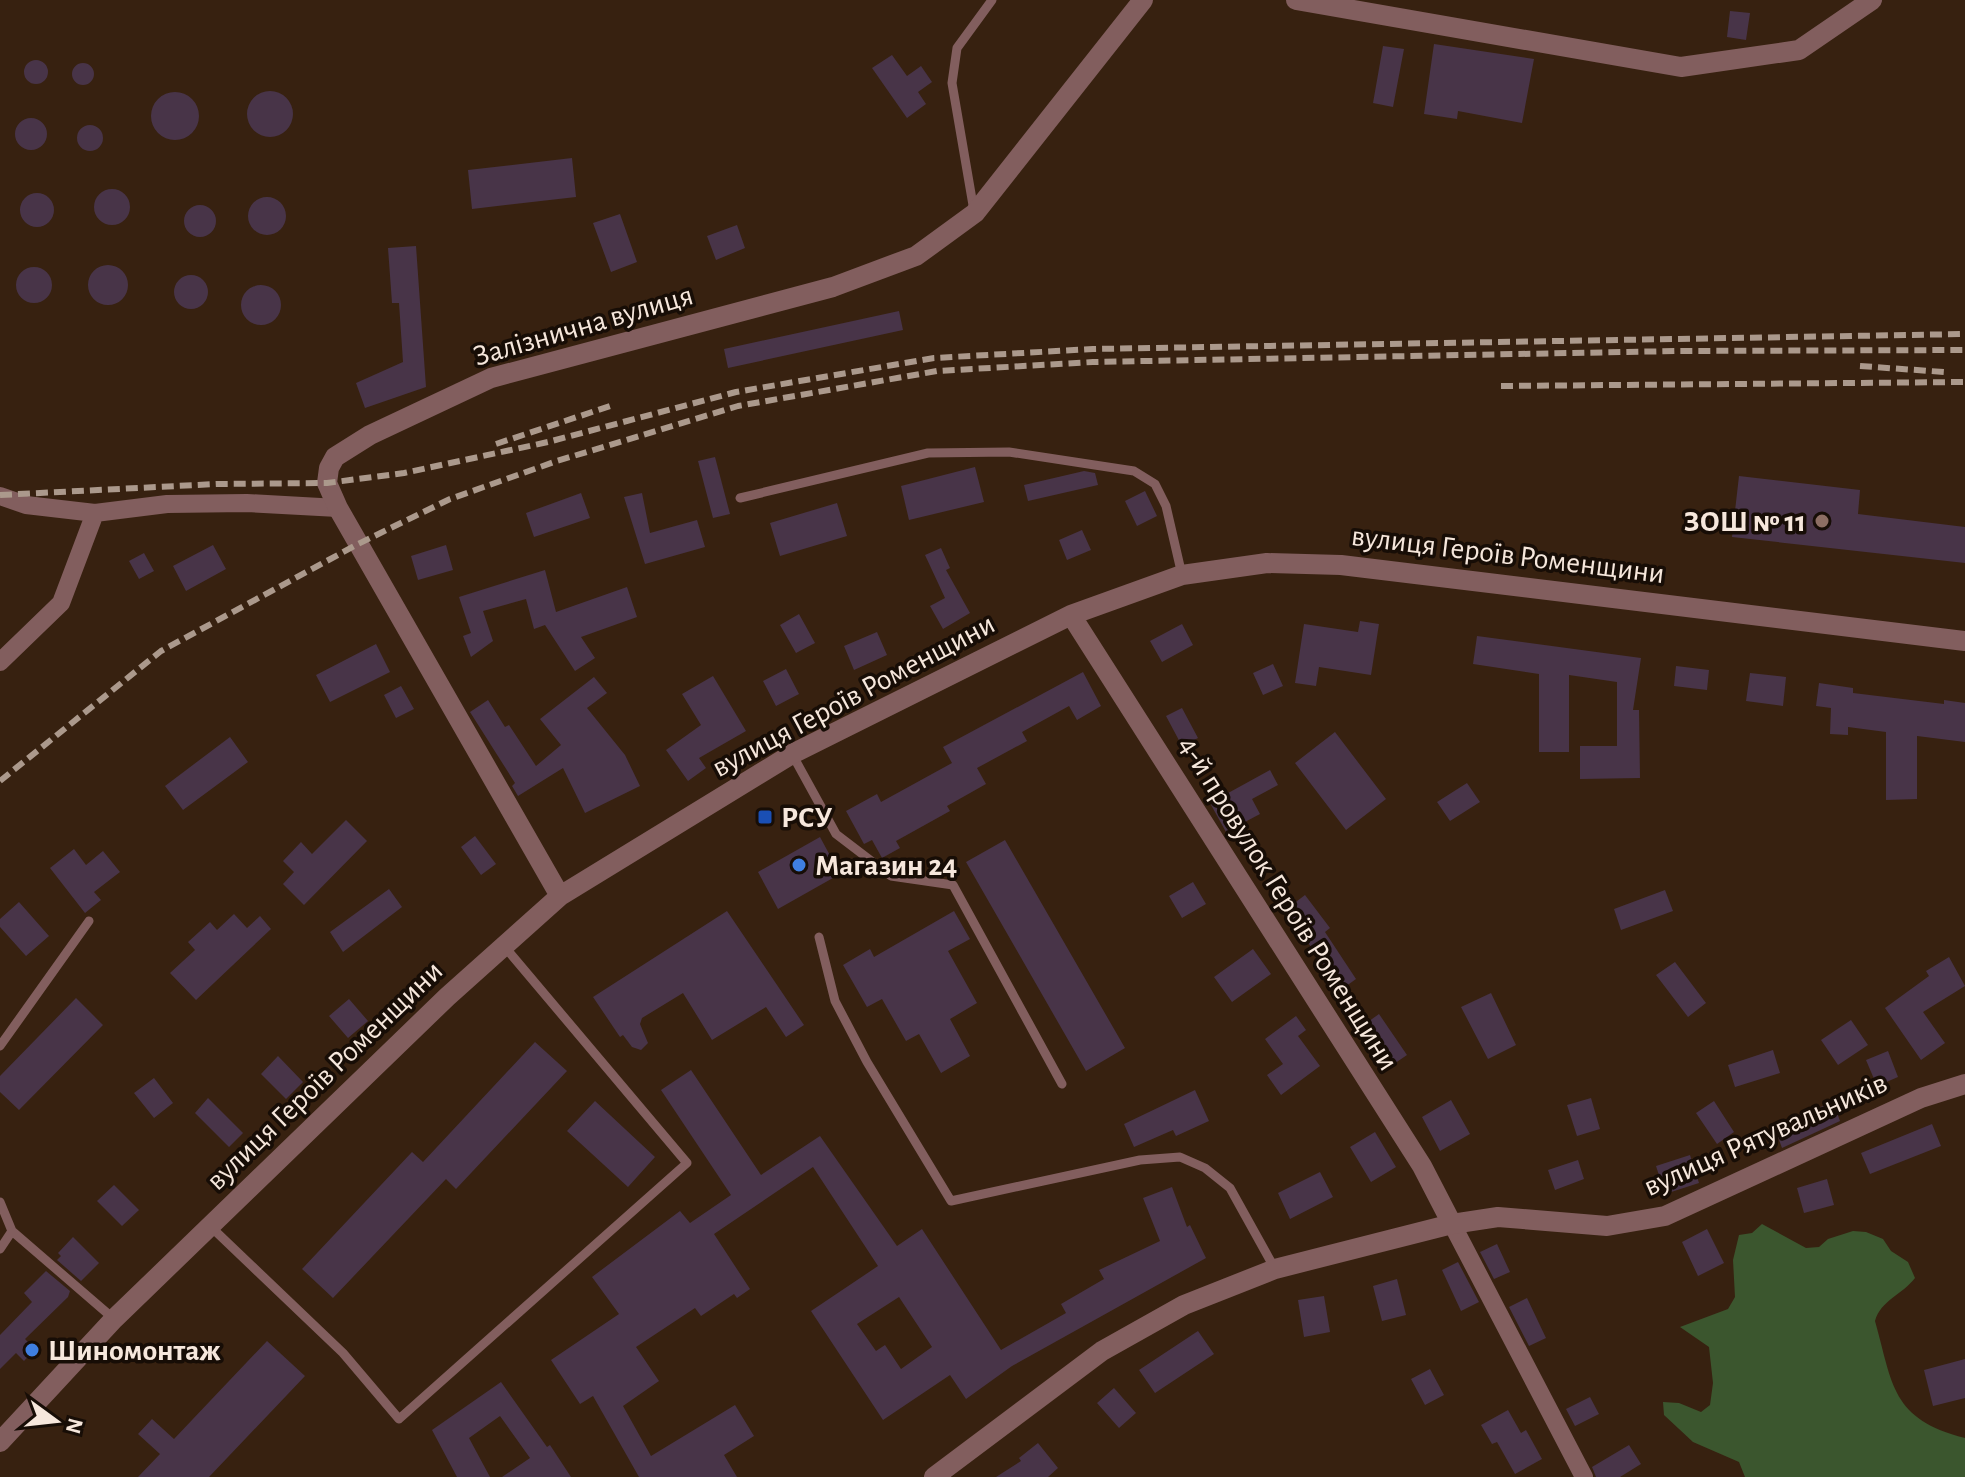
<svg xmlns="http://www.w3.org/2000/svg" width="1965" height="1477" viewBox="0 0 1965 1477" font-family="'Alegreya Sans',sans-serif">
	<rect width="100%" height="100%" fill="#372110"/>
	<!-- green -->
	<path fill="#3b562e" d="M1762,1224L1806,1248L1819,1247L1828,1239L1853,1231L1866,1232L1883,1239L1891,1251L1908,1262L1915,1278C1902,1295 1881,1300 1875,1321C1893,1385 1891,1419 1965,1438V1477H1745L1739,1462L1693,1442L1664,1415L1663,1402L1679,1403L1701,1412L1710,1405L1713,1383L1709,1347L1680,1327L1728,1309L1735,1297L1733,1260L1739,1235L1752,1233Z"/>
	<!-- building -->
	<path fill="#483448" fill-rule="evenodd" d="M1730,11L1750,13L1746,40L1727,37Z
		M1434,44L1534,59L1522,123L1458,111L1457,119L1424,114Z
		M1383,46L1404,49L1393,107L1373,103Z
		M892,55L907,76L921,66L932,82L918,92L926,104L907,118L872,68Z
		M24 72a12 12 0 1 1 24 0a12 12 0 1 1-24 0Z
		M72 74a11 11 0 1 1 22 0a11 11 0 1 1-22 0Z
		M247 114a23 23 0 1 1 46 0a23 23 0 1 1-46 0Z
		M151 116a24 24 0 1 1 48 0a24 24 0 1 1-48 0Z
		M15 134a16 16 0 1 1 32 0a16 16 0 1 1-32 0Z
		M77 138a13 13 0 1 1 26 0a13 13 0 1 1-26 0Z
		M572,158L576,197L472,209L468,170Z
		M94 207a18 18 0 1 1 36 0a18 18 0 1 1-36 0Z
		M20 210a17 17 0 1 1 34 0a17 17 0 1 1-34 0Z
		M248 216a19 19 0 1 1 38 0a19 19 0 1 1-38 0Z
		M184 221a16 16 0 1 1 32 0a16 16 0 1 1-32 0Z
		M620,214L637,262L611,272L593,223Z
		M737,225L745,248L716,260L707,236Z
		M416,246L426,387L365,408L356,383L403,362L399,303H392L388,248Z
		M88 285a20 20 0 1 1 40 0a20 20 0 1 1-40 0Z
		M16 285a18 18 0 1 1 36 0a18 18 0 1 1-36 0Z
		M174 292a17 17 0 1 1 34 0a17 17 0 1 1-34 0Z
		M241 305a20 20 0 1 1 40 0a20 20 0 1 1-40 0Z
		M899,311L903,330L728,368L724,349Z
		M715,457L730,514L713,518L698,461Z
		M975,467L984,502L909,520L901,486Z
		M1084,471L1095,473L1098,485L1028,501L1024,485Z
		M1739,476L1860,490L1858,514L1965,527V563L1732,537Z
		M1145,491L1157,516L1137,526L1125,501Z
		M581,493L590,518L534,537L526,513Z
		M642,493L650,533L697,520L705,547L645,564L624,497Z
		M837,503L847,536L780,556L770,523Z
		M1082,530L1091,550L1067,560L1059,540Z
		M213,545L226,569L186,591L173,566Z
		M446,545L453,570L418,580L411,556Z
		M941,548L950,568L946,570L970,613L943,629L930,606L945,598L925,555Z
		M144,553L154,571L139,579L129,561Z
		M545,570L556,612L627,587L637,617L581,637L595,658L575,671L545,625L534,629L526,599L483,611L493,641L471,657L463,636L471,633L459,597Z
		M799,614L815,643L796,653L780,625Z
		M1360,621L1379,624L1371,675L1319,667L1316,686L1295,683L1304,624L1358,632Z
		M1182,624L1193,645L1162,662L1150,641Z
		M877,632L887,655L854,670L844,646Z
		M1477,636L1641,658L1633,710H1639L1640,778L1580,779V746H1617V682L1569,675V752H1539V674L1473,664Z
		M376,644L390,672L330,702L316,675Z
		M1273,664L1283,686L1263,695L1253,673Z
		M1676,666L1709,670L1707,690L1674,686Z
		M786,669L799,694L776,706L763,681Z
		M1083,672L1101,706L1077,720L1069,706L1022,732L1027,741L977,768L986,784L947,806L950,811L896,841L900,848L882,858L872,840L864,844L846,811L877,794L881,802L952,763L943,747Z
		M1750,673L1786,677L1783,706L1746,701Z
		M713,676L746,731L699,758L706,768L688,781L666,750L701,725L682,694Z
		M594,677L607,693L587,708L625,755L640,786L585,813L563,768L518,796L512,786L515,783L470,712L488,700L505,727L509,725L536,766L561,745L540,719Z
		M1819,683L1853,688V693L1944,704V700L1965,703V742L1917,736V799L1886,800V732L1848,727V735L1830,734L1831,708L1816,706Z
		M401,686L414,709L396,718L384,695Z
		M1182,708L1198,738L1182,746L1166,716Z
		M1335,732L1386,799L1346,830L1295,763Z
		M230,737L248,762L183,810L165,786Z
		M1270,770L1278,785L1252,799L1260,814L1226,832L1210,803Z
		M1467,783L1480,802L1450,821L1437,802Z
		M346,820L367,841L304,905L283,884L294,872L283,861L301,842L312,854Z
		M475,836L496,864L481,875L461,847Z
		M820,837L840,874L778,909L758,872Z
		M1005,840L1125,1048L1086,1071L966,862Z
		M74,849L86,865L103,851L120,872L94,892L101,900L85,913L50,868Z
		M1193,882L1206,904L1182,918L1169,896Z
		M389,889L402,907L343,952L330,932Z
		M1665,890L1673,911L1621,930L1614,909Z
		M1305,895L1330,928L1325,932L1356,979L1338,992L1321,960L1284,911Z
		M19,902L49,936L26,956L0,927V919Z
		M727,911L804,1025L786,1037L766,1007L712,1040L683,993L642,1018L640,1024L648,1043L641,1050L632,1047L623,1035L620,1037L593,997Z
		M954,911L970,939L948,951L977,1003L950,1019L970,1056L941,1073L919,1034L906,1041L882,999L867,1007L843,965L870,949L874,957Z
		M234,914L247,928L260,916L271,929L196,1000L170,973L195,950L188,942L210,922L217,930Z
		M1253,949L1271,974L1232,1002L1214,977Z
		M1949,957L1965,986L1923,1012L1945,1043L1921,1060L1885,1008L1929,976L1926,971Z
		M1675,962L1706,1003L1688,1017L1656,975Z
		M1491,993L1516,1045L1488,1059L1461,1007Z
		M76,998L103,1025L19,1110L0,1092V1076Z
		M349,999L368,1021L348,1038L329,1016Z
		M1379,1014L1407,1055L1385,1070L1358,1029Z
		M1296,1016L1306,1030L1298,1036L1320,1066L1281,1095L1267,1075L1283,1064L1265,1039Z
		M1851,1020L1868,1045L1838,1065L1821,1040Z
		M535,1042L567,1071L456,1189L446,1179L333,1298L302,1269L412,1152L423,1162Z
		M1773,1050L1780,1073L1735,1087L1728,1065Z
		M1888,1051L1898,1077L1877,1086L1866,1060Z
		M278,1056L303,1082L286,1099L261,1074Z
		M691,1070L761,1175L820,1136L897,1246L922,1229L1001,1350L1066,1313L1061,1304L1104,1279L1099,1270L1160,1241L1143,1198L1172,1187L1187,1227L1190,1225L1206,1258L1012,1366L966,1399L950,1375L883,1420L811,1311L878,1266L813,1167L714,1234L750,1289L737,1298L734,1294L701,1316L695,1308L636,1347L659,1381L623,1406L651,1456L735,1405L754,1436L724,1455L737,1477H639L593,1396L580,1404L551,1360L619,1314L592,1277L680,1211L690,1223L731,1195L661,1090ZM899,1297L932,1347L901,1369L885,1345L876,1351L857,1324Z
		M154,1078L173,1103L154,1118L134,1093Z
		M1195,1090L1209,1121L1176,1136L1173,1130L1134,1147L1124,1124Z
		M208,1098L243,1133L229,1147L195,1113Z
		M1591,1098L1600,1129L1577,1136L1567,1105Z
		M1451,1100L1470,1134L1440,1151L1422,1117Z
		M595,1101L655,1157L628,1187L567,1131Z
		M1714,1101L1734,1132L1717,1144L1696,1113Z
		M1833,1102L1840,1121L1782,1148L1774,1126Z
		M1932,1124L1941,1146L1870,1174L1861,1153Z
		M1375,1132L1396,1167L1371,1182L1350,1147Z
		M1690,1155L1699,1183L1665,1194L1656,1166Z
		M1578,1160L1584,1179L1555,1190L1548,1170Z
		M1320,1172L1333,1197L1290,1219L1278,1193Z
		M1827,1179L1834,1205L1804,1213L1797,1188Z
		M114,1185L139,1210L122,1226L97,1201Z
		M1707,1229L1724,1263L1698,1276L1682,1242Z
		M73,1237L99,1263L81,1281L57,1260L61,1256L58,1253Z
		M1497,1244L1510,1272L1494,1279L1480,1252Z
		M1458,1262L1479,1302L1461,1311L1442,1270Z
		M46,1271L70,1291L68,1297L25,1339L35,1349L24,1361L16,1353L0,1369V1335L32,1302L24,1293Z
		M1397,1279L1406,1315L1382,1321L1373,1286Z
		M1324,1296L1330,1332L1304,1337L1298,1300Z
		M1527,1298L1546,1338L1529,1346L1509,1307Z
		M1198,1331L1214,1354L1155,1393L1139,1370Z
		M267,1341L305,1376L209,1477H138L160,1454L138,1434L152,1419L174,1439Z
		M1965,1359V1398L1933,1406L1924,1370Z
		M1430,1369L1444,1395L1425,1405L1411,1379Z
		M501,1382L547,1447L550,1445L571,1477H502L530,1458L500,1416L469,1438L490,1477H457L432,1430Z
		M1114,1388L1136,1413L1119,1428L1097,1403Z
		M1590,1397L1599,1414L1575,1426L1566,1409Z
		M1508,1410L1521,1433L1526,1430L1542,1459L1515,1474L1497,1442L1492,1444L1481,1425Z
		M1038,1443L1058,1468L1048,1477H996L1021,1461L1019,1458Z
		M1629,1445L1641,1464L1620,1477H1596L1592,1467Z"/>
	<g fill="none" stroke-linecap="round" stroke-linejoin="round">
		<!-- service -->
		<path stroke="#825e5e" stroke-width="9" d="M974,211L952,83L957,48L992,0
			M740,498L928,453L1009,452L1134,471L1155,484L1166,506L1182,575
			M792,754L836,834L891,876L953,885L1062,1084
			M819,937L835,1001L867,1062L951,1201L1140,1160L1180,1157L1205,1168L1230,1188L1275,1269
			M0,1046L89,921
			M0,1202L12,1231L114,1319
			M210,1226L343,1353L399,1419L687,1163L504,946
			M0,1249L12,1231"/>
		<!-- minor -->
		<path stroke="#825e5e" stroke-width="18" d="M0,496L26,505L95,513L167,504L247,503L338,508
			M0,662L61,603L95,513
			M1452,1224L1584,1477"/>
		<!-- tertiary -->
		<path stroke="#825e5e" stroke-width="20" d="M1296,0L1681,67L1799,50L1872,0
			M1071,615L1422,1166L1452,1224
			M560,896L338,508L327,483L329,468L335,457L370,435L491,378L833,287L916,256L975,213L1143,0
			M0,1442L114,1319L447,997L560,896L792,754L1071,615L1182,575L1267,563L1341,565L1965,641
			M934,1477L1102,1351L1184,1305L1275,1269L1452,1224L1498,1217L1607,1226L1665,1216L1921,1098L1965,1084"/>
		<!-- rail -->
		<path stroke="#ab998c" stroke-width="6" stroke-dasharray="12 6" stroke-linecap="butt" d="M1860,366L1944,372
			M1501,386L1965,382
			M496,444L613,405
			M0,495L216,484L327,483L404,473L548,442L736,392L934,358L1093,349L1965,334
			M0,781L161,651L358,544L450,499L557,461L738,406L937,371L1093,362L1677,351L1965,350"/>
	</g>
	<!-- markers -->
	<circle fill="#8d6e63" stroke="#170d06" stroke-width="3" cx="1822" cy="521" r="8"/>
	<rect fill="#1a4fb4" stroke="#170d06" stroke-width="3" x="757" y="809" width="16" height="16" rx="4"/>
	<g fill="#3f7fe0" stroke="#170d06" stroke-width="3">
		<circle cx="799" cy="865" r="8"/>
		<circle cx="32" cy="1350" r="8"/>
	</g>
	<g text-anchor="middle" stroke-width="7" stroke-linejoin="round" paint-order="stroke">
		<!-- street labels -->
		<g font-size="30" fill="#f6e7dc" stroke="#170d06">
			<text transform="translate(583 325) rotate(-16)" y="10">Залізнична вулиця</text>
			<text transform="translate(1508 554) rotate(7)" y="10">вулиця Героїв Роменщини</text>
			<text transform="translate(853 695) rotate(-28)" y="10">вулиця Героїв Роменщини</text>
			<text transform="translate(1289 903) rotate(58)" y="10">4-й провулок Героїв Роменщини</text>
			<text transform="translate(324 1075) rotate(-44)" y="10">вулиця Героїв Роменщини</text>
			<text transform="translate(1765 1134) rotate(-24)" y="10">вулиця Рятувальників</text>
		</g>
		<!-- poi labels -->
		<g font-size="30" font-weight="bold" fill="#f6e7dc" stroke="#170d06" text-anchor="start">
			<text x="1806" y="531" text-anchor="end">ЗОШ № 11</text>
			<text x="781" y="827">РСУ</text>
			<text x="815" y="875">Магазин 24</text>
			<text x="48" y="1360">Шиномонтаж</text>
		</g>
	</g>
	<!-- north arrow -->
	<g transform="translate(56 1421) rotate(105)" stroke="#170d06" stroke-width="6" paint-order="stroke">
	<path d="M0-6L14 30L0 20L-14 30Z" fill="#f6e7dc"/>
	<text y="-12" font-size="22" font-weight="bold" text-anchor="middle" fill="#f6e7dc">N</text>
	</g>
</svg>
